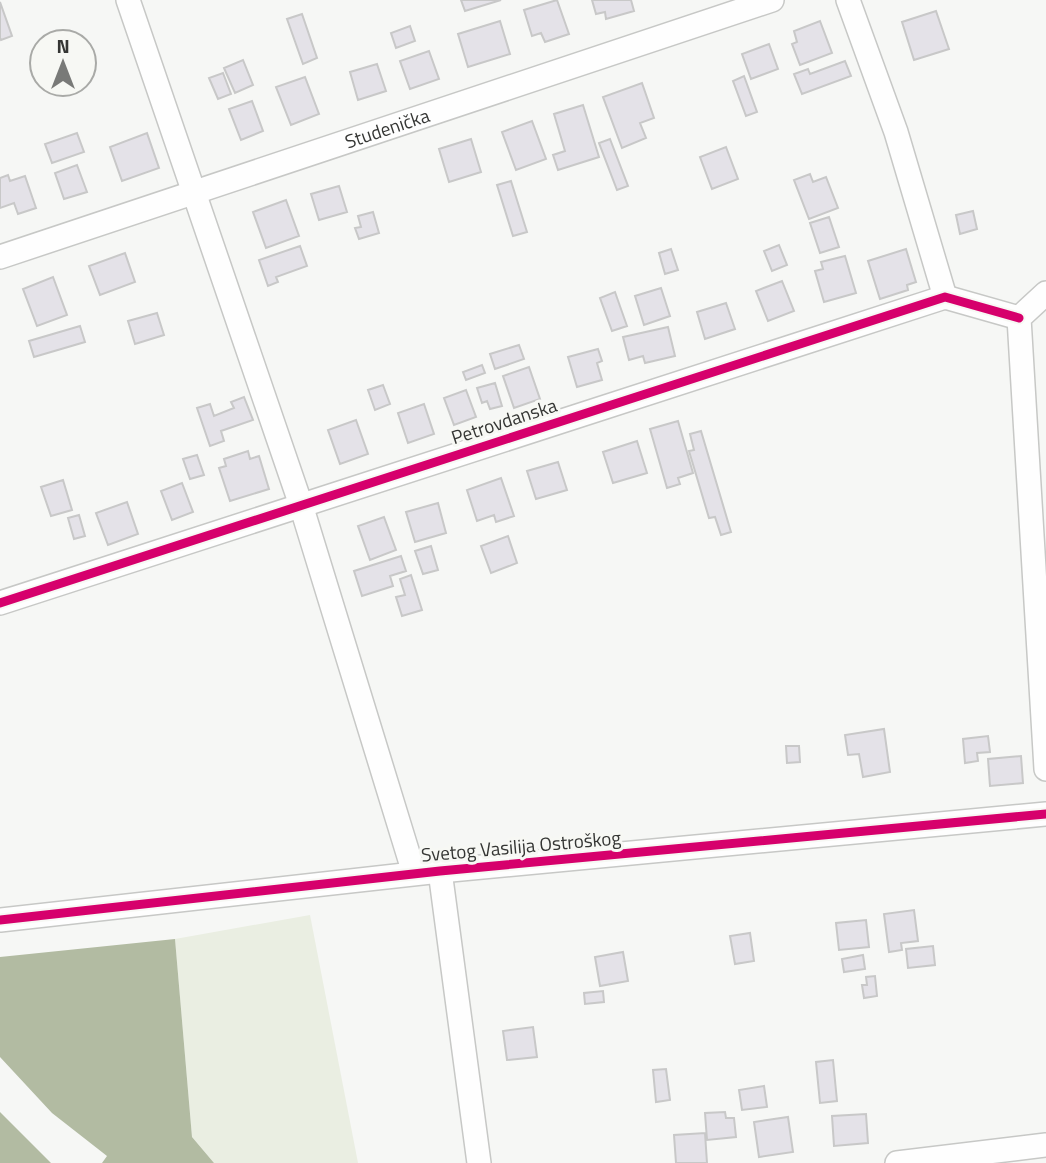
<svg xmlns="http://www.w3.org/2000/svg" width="1046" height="1163" viewBox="0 0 1046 1163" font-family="'Titillium Web',sans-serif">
	<rect width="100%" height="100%" fill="#f6f7f5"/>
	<!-- green -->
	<path fill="#eaeee2" d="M310,915L358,1163H214L192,1137L175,939Z"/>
	<!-- water -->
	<path fill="#b2bba2" d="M175,939L192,1137L214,1163H102L107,1156L52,1113L0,1057V957Z
		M0,1112L51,1163H0Z"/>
	<!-- building -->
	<path fill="#e4e2e8" stroke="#c8c8c8" stroke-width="2" d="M461,0H501L465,11Z
		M557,0L569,34L545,42L541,33L532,36L524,10Z
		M592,0H631L634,11L606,19L605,12L596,14Z
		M0,2L12,36L1,40L0,38Z
		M936,11L949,49L914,60L902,22Z
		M302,14L317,58L303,64L287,19Z
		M500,21L510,54L468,67L458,34Z
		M820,21L832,53L800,65L792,44L797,42L794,31Z
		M410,26L415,41L396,48L391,33Z
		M769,44L778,69L751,79L742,54Z
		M429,51L439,79L410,89L400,61Z
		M243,60L253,85L235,93L224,68Z
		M845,61L851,76L802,94L794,74L808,69L810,74Z
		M377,64L386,91L358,100L350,72Z
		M223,73L231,94L218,99L209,78Z
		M744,76L757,112L746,116L733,81Z
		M305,77L319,114L291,125L276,87Z
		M642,83L654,118L640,123L646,138L622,148L603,97Z
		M252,101L263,131L241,140L229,109Z
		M583,105L599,157L558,170L553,155L565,151L554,114Z
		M532,121L546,159L516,170L502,132Z
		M77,133L84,152L52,163L45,144Z
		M147,133L159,168L122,181L110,147Z
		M471,139L481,172L449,182L439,149Z
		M610,139L628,186L617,190L599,143Z
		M726,147L738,179L712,189L700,157Z
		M77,165L87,192L64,199L55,173Z
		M810,174L813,182L826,177L838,208L809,219L794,180Z
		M8,175L10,181L25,176L36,208L18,214L14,203L0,208V178Z
		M511,181L527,232L513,236L497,185Z
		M339,186L347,212L319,220L311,194Z
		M286,200L299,236L266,248L253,212Z
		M973,211L977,229L960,234L956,215Z
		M373,212L379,233L359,239L355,228L361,227L358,216Z
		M829,217L839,247L820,253L810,223Z
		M779,245L787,265L772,271L764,251Z
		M300,246L307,266L276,277L278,282L268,286L259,260Z
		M671,249L678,270L665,274L659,253Z
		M906,249L916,282L907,285L908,290L880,299L868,261Z
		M125,253L135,282L100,295L89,266Z
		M845,256L856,293L824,302L815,271L823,269L821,262Z
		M53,277L67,315L37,326L23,289Z
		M782,281L794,311L768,321L756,291Z
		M661,288L670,316L644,325L635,296Z
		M615,292L627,326L612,331L600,298Z
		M726,303L735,329L705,339L697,312Z
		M157,313L164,335L135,344L128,321Z
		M80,326L85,342L34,357L29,341Z
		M668,327L675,356L645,363L643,356L629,360L623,337Z
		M519,345L524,359L495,369L490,354Z
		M598,349L602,361L597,363L602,380L577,387L568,357Z
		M482,365L485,373L466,380L463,372Z
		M529,367L540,399L514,408L503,376Z
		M495,383L502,406L490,409L487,401L482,403L477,388Z
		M383,385L390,404L375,410L368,390Z
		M466,390L476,417L454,425L444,398Z
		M244,397L253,420L221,431L224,441L210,446L197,408L210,404L214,416L234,408L231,402Z
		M424,404L434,434L408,443L398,413Z
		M356,420L368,454L340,464L328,430Z
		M678,421L693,473L678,478L680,484L667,488L650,429Z
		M701,431L731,532L721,535L715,517L709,518L689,451L694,450L690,434Z
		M637,441L647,473L613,483L603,452Z
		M248,451L250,459L259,456L269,489L230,501L219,468L226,466L224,459Z
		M197,455L204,475L190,479L183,459Z
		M558,462L567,490L536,499L527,471Z
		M501,478L514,516L496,522L494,515L477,521L467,490Z
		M63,480L72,510L51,516L41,487Z
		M182,483L193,512L172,520L161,491Z
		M127,502L138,534L108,545L96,513Z
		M438,503L446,533L415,542L406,512Z
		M79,515L85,536L74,539L68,518Z
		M384,517L396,550L370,560L358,526Z
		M508,536L517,563L491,573L481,546Z
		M431,546L438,570L423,574L415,551Z
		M401,556L406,571L390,576L393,586L362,596L354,571Z
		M411,575L422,610L402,616L396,597L405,595L400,579Z
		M884,729L890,772L863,777L859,754L848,755L845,735Z
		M988,736L990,752L977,753L978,761L965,763L963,739Z
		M786,746H799L800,762L787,763Z
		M1021,756L1023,783L990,786L988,759Z
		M914,910L918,941L901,943L902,950L889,952L884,914Z
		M866,920L869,947L839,950L836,923Z
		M750,933L754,961L735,964L730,936Z
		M933,946L935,965L908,968L906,949Z
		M623,952L628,981L600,986L595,957Z
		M863,955L865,969L844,972L842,959Z
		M875,976L877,996L864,998L862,985H867L866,977Z
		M603,991L604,1002L585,1004L584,993Z
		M533,1027L537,1057L507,1060L503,1031Z
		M833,1060L837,1101L820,1103L816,1062Z
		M666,1069L670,1100L656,1102L653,1070Z
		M764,1086L767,1107L742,1110L739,1090Z
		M725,1112L726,1118H734L736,1137L707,1140L705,1113Z
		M866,1114L868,1143L834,1146L832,1116Z
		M788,1117L793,1152L759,1157L754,1122Z
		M705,1133L707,1163H676L674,1135Z"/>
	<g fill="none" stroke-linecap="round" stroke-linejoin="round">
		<defs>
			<g id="street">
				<path d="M128,0L301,505L414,873"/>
				<path d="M848,0L896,132L945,297"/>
				<path id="s1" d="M0,257L772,0"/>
				<path d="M1046,293L1019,318L1046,769"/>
				<path d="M0,603L945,297L1019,318"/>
				<path d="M440,871L479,1163"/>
				<path d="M0,920L440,871L1046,814"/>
				<path d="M897,1163L1046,1145"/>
			</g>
		</defs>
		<!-- street casing -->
		<use href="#street" stroke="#c7c8c6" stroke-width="26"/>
		<!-- street -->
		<use href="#street" stroke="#fefefe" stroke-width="23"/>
		<defs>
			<path id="cycleway" d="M0,603L945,297L1019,318
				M0,920L440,871L1046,814"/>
		</defs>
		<!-- cycleway casing -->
		<use href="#cycleway" stroke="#f7f8f4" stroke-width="13"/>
		<!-- cycleway -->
		<use href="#cycleway" stroke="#d6006c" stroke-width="9"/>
	</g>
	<g text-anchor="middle" stroke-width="6" stroke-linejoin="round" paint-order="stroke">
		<!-- street labels -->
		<g font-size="19" fill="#353634" stroke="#f7f8f4">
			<text dy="7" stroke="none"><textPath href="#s1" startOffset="408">Studenička</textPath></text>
			<text transform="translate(504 421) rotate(-18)" y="7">Petrovdanska</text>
			<text transform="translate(521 846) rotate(-5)" y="7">Svetog Vasilija Ostroškog</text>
		</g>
	</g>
	<!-- north arrow -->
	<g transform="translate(63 63)"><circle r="33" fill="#f7f8f4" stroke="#a9aaa7" stroke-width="2"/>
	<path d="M0-5L12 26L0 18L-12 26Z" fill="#797a78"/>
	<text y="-10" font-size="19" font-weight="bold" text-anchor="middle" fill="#353634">N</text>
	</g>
</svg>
